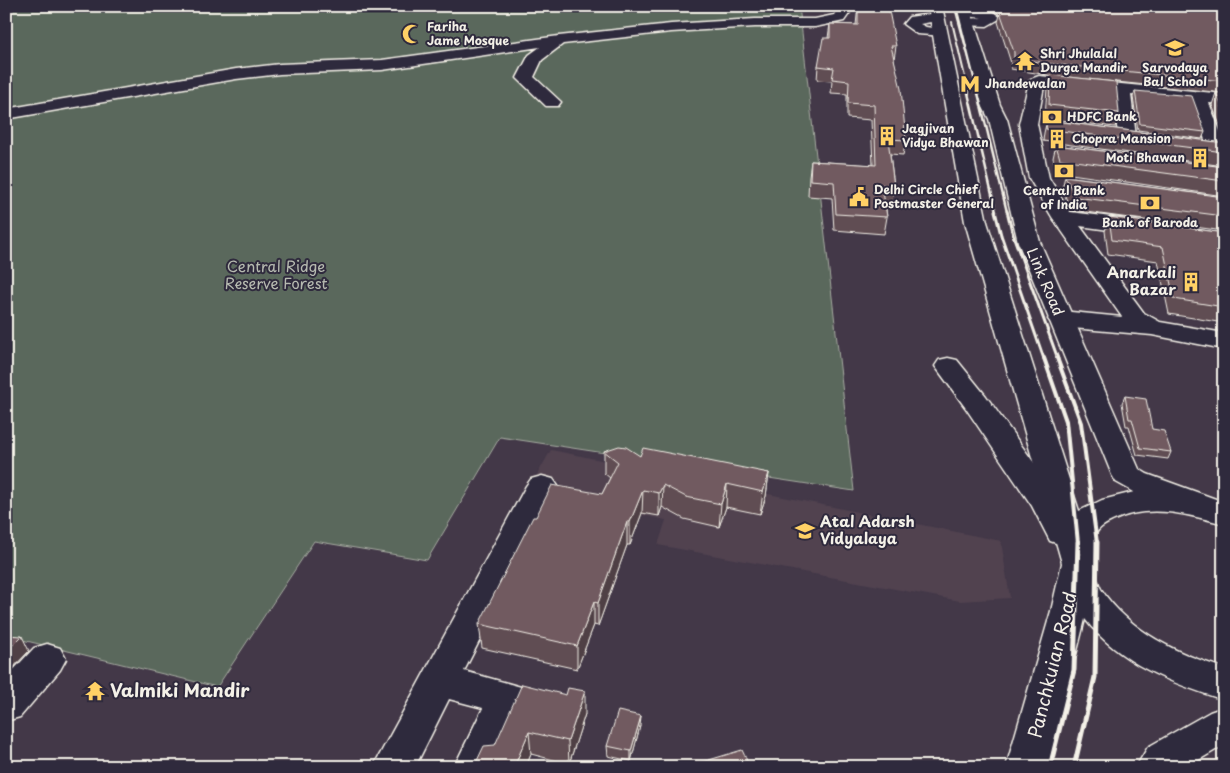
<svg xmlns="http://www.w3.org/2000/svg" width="1230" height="773" viewBox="0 0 1230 773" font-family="'Playpen Sans',sans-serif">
	<rect width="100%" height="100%" fill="#433848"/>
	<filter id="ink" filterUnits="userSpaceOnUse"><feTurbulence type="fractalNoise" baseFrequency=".02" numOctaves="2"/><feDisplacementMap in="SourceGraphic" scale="10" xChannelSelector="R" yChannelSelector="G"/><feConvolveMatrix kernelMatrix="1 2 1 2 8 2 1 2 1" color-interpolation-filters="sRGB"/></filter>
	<g filter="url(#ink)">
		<!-- built -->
		<path fill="#514250" d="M551,450L1001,541L1010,598L960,601L658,545L666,520L559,499L561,482L537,475Z"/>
		<!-- green -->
		<path fill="#5a675c" stroke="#a7aca2" d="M6,6H799L854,491L500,437L427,560L314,541L217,687L6,636Z"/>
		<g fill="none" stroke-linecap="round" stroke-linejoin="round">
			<defs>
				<path id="minor" d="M831,6H847L851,11L844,21L815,27H755L671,32L563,44L542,60L534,77L561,102L558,106H546L517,78L529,55L540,47L382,70L280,74L236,79L6,119V109L236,69L280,64L382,60L559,36L671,24L755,19H815L834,15L836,12Z
					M964,8L992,11L1001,18L987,26L962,25L960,22L962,19L982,18L959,15L957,12Z
					M937,13L944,17L942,20L920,24L926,27L945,30L947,33L945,36L917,34L903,24L909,17Z
					M1039,76L1224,94V104L1209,103L1224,141V152H1210L1208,148L1191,101L1131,95L1136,137L1134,141H1120L1118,137L1114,93L1044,86L1037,124L1049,178L1070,212L1145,221L1153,223L1156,228L1153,233L1145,235L1080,226L1144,313L1160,322L1224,333V349L1152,335L1061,327L1052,324L1048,319L1052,314L1061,311L1122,317L1052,217L1029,178L1019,124L1029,82L1031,79Z
					M948,358L957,360L986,396L1057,495L1078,533L1074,541L1062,545L1050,541L1032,506L965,407L935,366L939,360Z
					M542,476L553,479L558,486L464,671L521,687L526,698L496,767H454L483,708L449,699L415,767H373L526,486L531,479Z
					M47,644L60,648L66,659L60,670L20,717L6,721V678L34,648Z"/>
				<path id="major" d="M928,6H942L987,222L1079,511L1102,500L1134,492L1116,482L1112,475L1018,242L989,119L982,105L955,6H969L1000,105L1007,119L1040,242L1139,469L1147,474L1224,502V524C1188,514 1147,503 1112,521C1107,523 1099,528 1097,532C1094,537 1096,546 1096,551C1096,563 1095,579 1101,589C1129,631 1177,654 1224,668V700C1171,683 1120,664 1085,619L1048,767H1006L1051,611L1062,563L965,222Z
					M1224,707V745L1187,767H1136L1148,747L1210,712Z"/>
			</defs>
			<!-- minor casing -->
			<use href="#minor" stroke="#f4f1e8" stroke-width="3"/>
			<!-- major casing -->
			<use href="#major" stroke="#f4f1e8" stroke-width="3"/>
			<!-- minor -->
			<use href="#minor" fill="#2f2a3d" fill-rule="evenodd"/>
			<!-- major -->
			<use href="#major" fill="#2f2a3d" fill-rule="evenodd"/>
			<!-- rail-far4 -->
			<path stroke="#f4f1e8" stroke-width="2" d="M956,6L978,94
				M952,22L969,94"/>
			<!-- rail-far3 -->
			<path stroke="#f4f1e8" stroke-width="2.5" d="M968,93L996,212
				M978,93L1007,212"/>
			<!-- rail-far2 -->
			<path stroke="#f4f1e8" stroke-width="3" d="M995,211L1001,235L1044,359
				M1007,211L1013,235L1058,359"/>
			<!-- rail-far1 -->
			<path stroke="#f4f1e8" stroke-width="4" d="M1044,358L1066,421L1078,543
				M1057,358L1081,423L1097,543"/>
			<!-- rail -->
			<path stroke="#f4f1e8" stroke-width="5" d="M1050,767L1074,670L1078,542
				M1074,767L1095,677L1097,542"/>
		</g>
		<!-- wall -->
		<path fill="#614d53" stroke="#f4f1e8" d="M858,6L896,46L894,59L906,140L903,155L890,154L894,186L892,202H885L887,217L884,234L834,230L832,198L808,196L809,176L811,161L873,165L871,120L847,118V94L831,93L832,81L817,80L818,66L828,38L830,24L856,25Z
			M984,6H1224V93L1048,75L1011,69V63L998,22L1000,15L994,9L984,8Z
			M1050,75L1119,113L1115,127L1045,118L1047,88Z
			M1135,91L1205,132L1202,139L1138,130L1133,97Z
			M1216,93H1224V135L1212,105Z
			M1047,120L1224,143V166L1043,141L1044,133Z
			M1056,145L1224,167V196L1057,172L1053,158Z
			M1065,176L1224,197V231L1071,210L1062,189Z
			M1109,217L1224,233V323L1169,314L1158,261L1108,254L1105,231Z
			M1125,396L1171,452L1168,459L1137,455L1129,426H1126L1122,403Z
			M604,451L640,456L769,473L766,496L760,514L726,507L719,527L684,519L662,507L659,516L642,513L630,545H627L598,626L594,625L577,669L482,648L479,624L602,494L610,478L604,473Z
			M566,695L585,714L569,764L531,754L526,767H474L495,745Z
			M640,726L631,761L608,756L607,746Z"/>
		<!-- shaded-wall -->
		<path fill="#4f3f44" stroke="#f4f1e8" d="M769,473L766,496L760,514L763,492Z
			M727,484L726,507L719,527L721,504Z
			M663,485L662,507L659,516V493Z
			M643,490L642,513L630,545V522Z
			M627,522V545L598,626V603Z
			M594,602V625L577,669V646Z
			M22,636L29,651L6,675V652Z
			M585,691V714L569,764L568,741Z
			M641,716L640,726L631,761V751Z
			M529,732L531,754L526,767H514Z"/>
		<!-- building -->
		<path fill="#715a61" stroke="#f4f1e8" d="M858,6H888L896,46H891L901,89L906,140L888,139L894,186L882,185L887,217L836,214L834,182L810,180L811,161L876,165L874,105L848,103L849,81L832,79L834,68L818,66L823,38H830V24L858,25Z
			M1003,6H1224V81L1051,64L1014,58V52L1000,12L1005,8Z
			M1050,75L1116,82L1119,113L1049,105Z
			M1135,91L1192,96L1205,132L1140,124Z
			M1216,93H1224V112Z
			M1047,120L1224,143V152L1046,129Z
			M1056,145L1224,167V181L1060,159Z
			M1065,176L1224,197V216L1075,197Z
			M1109,217L1224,233V255H1223L1224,258V307L1174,299L1163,247L1112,240Z
			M1125,396L1146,399L1152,429L1164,431L1171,452L1140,448L1132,419H1129Z
			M619,446L626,447L640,456L643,448L769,473L763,492L727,484L721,504L686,497L663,485L659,493L643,490L630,522H627L598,603L594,602L577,646L479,624L533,517H536L552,485L602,494L618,462L604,451Z
			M6,635L22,636L6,652Z
			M522,684L566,695L568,688L585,691L568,741L529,732L514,767H474L484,746L495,745Z
			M618,711L641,716L631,751L607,746Z
			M742,750L750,767H686Z"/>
	</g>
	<!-- icons -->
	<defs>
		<symbol id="mosque-bare" viewBox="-9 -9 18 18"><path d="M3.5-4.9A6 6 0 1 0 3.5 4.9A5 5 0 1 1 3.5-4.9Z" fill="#ffd166" stroke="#2f2a3d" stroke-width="2.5" paint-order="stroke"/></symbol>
		<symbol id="school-bare" viewBox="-9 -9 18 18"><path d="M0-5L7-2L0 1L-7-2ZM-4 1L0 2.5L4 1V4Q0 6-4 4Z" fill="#ffd166" stroke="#2f2a3d" stroke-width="2.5" paint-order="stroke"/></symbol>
		<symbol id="temple-bare" viewBox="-9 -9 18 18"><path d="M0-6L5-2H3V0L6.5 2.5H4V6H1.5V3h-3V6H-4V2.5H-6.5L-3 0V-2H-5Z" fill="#ffd166" stroke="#2f2a3d" stroke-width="2.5" paint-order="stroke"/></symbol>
		<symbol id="metro-bare" viewBox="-9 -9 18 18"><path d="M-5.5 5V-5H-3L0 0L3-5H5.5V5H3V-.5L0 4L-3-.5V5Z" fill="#ffd166" stroke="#2f2a3d" stroke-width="2.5" paint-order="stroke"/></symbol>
		<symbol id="bank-bare" viewBox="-9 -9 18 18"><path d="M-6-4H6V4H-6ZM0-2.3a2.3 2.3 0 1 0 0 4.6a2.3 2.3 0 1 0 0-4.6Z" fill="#ffd166" stroke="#2f2a3d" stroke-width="2.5" paint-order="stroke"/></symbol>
		<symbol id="building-bare" viewBox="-9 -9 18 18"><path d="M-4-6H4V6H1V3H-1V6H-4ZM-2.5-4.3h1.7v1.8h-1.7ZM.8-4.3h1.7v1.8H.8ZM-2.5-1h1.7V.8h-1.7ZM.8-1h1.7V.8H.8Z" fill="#ffd166" stroke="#2f2a3d" stroke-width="2.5" paint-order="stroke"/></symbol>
		<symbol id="civic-bare" viewBox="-9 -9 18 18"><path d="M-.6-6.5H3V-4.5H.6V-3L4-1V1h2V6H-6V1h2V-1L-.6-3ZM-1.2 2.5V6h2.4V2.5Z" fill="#ffd166" stroke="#2f2a3d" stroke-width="2.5" paint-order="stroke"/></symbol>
	</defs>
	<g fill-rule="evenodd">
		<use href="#mosque-bare" x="398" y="20" width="28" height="28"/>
		<use href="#school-bare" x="1161" y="34" width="28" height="28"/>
		<use href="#temple-bare" x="1011" y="47" width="28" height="28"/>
		<use href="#metro-bare" x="956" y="70" width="28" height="28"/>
		<use href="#bank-bare" x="1038" y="103" width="28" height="28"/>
		<use href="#building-bare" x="873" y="122" width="28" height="28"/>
		<use href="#building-bare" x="1043" y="125" width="28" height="28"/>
		<use href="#building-bare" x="1186" y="144" width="28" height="28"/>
		<use href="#bank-bare" x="1050" y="157" width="28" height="28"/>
		<use href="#civic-bare" x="845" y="183" width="28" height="28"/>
		<use href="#bank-bare" x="1136" y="189" width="28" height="28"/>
		<use href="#building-bare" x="1177" y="268" width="28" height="28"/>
		<use href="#school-bare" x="791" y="517" width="28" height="28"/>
		<use href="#temple-bare" x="81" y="677" width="28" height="28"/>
	</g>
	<g text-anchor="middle" stroke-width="4" stroke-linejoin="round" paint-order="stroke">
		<!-- far-poi labels -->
		<g font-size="12" font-weight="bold" fill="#f4f1e8" stroke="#2f2a3d" text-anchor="start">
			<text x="427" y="31">Fariha<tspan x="427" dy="14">Jame Mosque</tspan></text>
			<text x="1040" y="58">Shri Jhulalal<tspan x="1040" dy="14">Durga Mandir</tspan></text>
			<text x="1175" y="72" text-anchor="middle">Sarvodaya<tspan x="1175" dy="14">Bal School</tspan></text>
			<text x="985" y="88">Jhandewalan</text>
			<text x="1067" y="121">HDFC Bank</text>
			<text x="902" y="133">Jagjivan<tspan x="902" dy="14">Vidya Bhawan</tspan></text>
			<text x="1072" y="143">Chopra Mansion</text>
			<text x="1185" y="162" text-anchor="end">Moti Bhawan</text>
			<text x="874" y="194">Delhi Circle Chief<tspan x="874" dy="14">Postmaster General</tspan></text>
			<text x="1064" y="195" text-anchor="middle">Central Bank<tspan x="1064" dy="14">of India</tspan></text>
			<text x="1150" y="227" text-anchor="middle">Bank of Baroda</text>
		</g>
		<!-- park labels -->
		<g font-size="15" fill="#b6bab0" stroke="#2f2a3d">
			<text x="276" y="272">Central Ridge<tspan x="276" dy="17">Reserve Forest</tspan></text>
		</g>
		<!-- poi labels -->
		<g font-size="15" font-weight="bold" fill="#f4f1e8" stroke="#2f2a3d" text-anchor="end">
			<text x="1176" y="278">Anarkali<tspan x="1176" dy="17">Bazar</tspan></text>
			<text x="820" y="527" text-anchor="start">Atal Adarsh<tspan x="820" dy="17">Vidyalaya</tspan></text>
		</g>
		<!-- street labels -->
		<g font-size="15" fill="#f4f1e8" stroke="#2f2a3d">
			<text transform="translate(1045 282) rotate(67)" y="5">Link Road</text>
		</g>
		<!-- near-street labels -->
		<g font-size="18" fill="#f4f1e8" stroke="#2f2a3d">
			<text transform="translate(1053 665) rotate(-76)" y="6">Panchkuian Road</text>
		</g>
		<!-- near-poi labels -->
		<g font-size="18" font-weight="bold" fill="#f4f1e8" stroke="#2f2a3d" text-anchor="start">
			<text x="110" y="697">Valmiki Mandir</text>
		</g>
	</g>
	<!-- margin -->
	<rect width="1230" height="773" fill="none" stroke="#2f2a3d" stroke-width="25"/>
	<rect x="12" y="12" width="1205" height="748" fill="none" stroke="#f4f1e8" stroke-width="2" filter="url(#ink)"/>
</svg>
